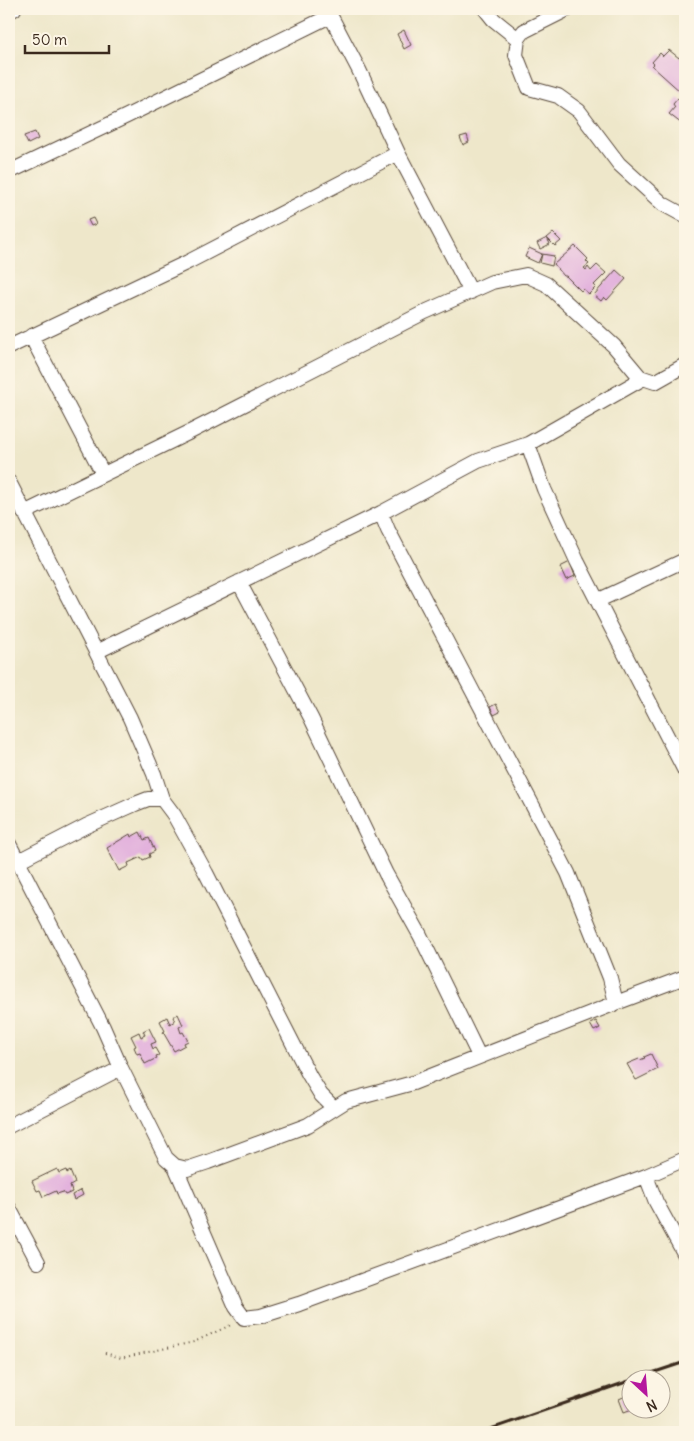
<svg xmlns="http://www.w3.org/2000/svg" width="694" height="1441" viewBox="0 0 694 1441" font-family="Delius,sans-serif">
	<rect width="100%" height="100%" fill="#fcf5e5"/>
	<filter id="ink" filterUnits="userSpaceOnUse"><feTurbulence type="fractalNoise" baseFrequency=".02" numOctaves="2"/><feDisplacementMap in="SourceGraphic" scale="10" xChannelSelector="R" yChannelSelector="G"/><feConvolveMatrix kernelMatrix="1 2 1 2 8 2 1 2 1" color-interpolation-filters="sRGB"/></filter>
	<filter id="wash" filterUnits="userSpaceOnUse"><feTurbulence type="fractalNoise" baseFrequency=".0096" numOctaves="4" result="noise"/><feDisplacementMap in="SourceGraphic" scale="20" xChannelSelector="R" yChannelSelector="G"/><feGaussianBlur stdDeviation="1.12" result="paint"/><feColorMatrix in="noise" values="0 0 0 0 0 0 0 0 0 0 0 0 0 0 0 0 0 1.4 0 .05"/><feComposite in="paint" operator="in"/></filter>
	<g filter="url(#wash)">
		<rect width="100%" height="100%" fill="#eee7ca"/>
		<g id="blocks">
			<!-- building -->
			<path fill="#e0aadc" d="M404,30L411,45L404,49L397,34Z
				M669,50L679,58L684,52L685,54V89L682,93L652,66L654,64L652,62L660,53L663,56Z
				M678,98L685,104V121L682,124L669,114L675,107L673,104Z
				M35,132L38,139L28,144L24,136Z
				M467,135L469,142L463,145L460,137Z
				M93,218L96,224L91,226L88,220Z
				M553,233L561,241L555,246L547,238Z
				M547,238L550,244L540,249L537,243Z
				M575,246L588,259L586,261L589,264L584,268L586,270L588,267L591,271L597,265L606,273L594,285L596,287L589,294L583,289L581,291L566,276H564L554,264Z
				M529,248L542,254L538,263L525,257Z
				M542,254L554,256L552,266L540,263Z
				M616,270L626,279L607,300L604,297L601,301L594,295Z
				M570,562L575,576L566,580L560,567Z
				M496,704L500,712L494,715L490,707Z
				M140,832L144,840L149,838L155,851L149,854L150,857L143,860L141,857L128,863L129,866L119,871L107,848L130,834L131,837Z
				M178,1014L183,1025L179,1027L181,1033L183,1032L188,1041L184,1043L185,1045L174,1051L163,1032L165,1031L160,1021L167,1017L170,1024L175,1021L173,1017Z
				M596,1021L600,1028L594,1031L590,1024Z
				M149,1028L156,1042L151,1044L153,1049L155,1048L159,1055L156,1056L157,1058L145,1064L140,1053L137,1054L134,1047L136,1046L131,1036L139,1032L141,1037L145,1035L143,1031Z
				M651,1054L658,1069L636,1080L627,1064L639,1059L640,1060L645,1058L644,1057Z
				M57,1169L59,1173L66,1170L67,1173L70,1171L75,1183L70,1186L72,1192L65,1195L63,1192L57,1194L56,1191L43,1197L40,1190L37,1191L32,1181Z
				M81,1190L83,1195L74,1200L72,1195Z
				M628,1395L632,1409L624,1412L619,1399Z"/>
		</g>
	</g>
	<g filter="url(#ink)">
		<use href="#blocks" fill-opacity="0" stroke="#564638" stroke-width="1"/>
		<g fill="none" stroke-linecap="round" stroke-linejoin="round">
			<defs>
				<path id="minor" d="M327,9L359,70L398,153L471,292
					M485,9L493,19L518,39
					M568,9L524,31L518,39L516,55L529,88L558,96L579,111L619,164L663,204L685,216
					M9,11L14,9
					M9,172L127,116L330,16
					M31,336L103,474
					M9,347L188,262L398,153
					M528,444L544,489L577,561L685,771
					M9,482L130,718L154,774L162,799
					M24,513L190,432L425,312L492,282L526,275L546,284L614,346L640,377L655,382L685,365
					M381,513L388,530L568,873L610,978L616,1003
					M239,582L311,718L386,874L420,935L479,1056
					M599,600L685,560
					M96,652L381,513L478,461L528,444L642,379
					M9,844L103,1027L121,1068L166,1158L175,1166L187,1169L208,1162L308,1125L346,1101L413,1083L616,1003L685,977
					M18,861L86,826L135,804L148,799H162L174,815L206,873L309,1075L321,1095L334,1108
					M9,1126L121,1068
					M685,1159L646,1176L656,1202L685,1255
					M175,1166L236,1307L244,1318L261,1316L299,1304L646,1176
					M9,1208L38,1262"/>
			</defs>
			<!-- minor casing -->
			<use href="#minor" stroke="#564638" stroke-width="16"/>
			<!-- path -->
			<path stroke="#564638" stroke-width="2" stroke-dasharray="1 4" stroke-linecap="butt" d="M105,1353L121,1358L194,1342L233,1324"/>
			<!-- minor -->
			<use href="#minor" stroke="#fff" stroke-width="14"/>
			<!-- rail -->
			<path stroke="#3b2a1e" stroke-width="3" d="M637,1378L685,1362
				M482,1432L632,1380"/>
		</g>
	</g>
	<!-- margin -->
	<rect width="694" height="1441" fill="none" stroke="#fcf5e5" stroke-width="30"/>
	<!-- north arrow -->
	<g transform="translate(646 1394) rotate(154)"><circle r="24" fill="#fcf5e5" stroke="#afa495"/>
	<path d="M0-4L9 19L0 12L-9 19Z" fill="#b5179e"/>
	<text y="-8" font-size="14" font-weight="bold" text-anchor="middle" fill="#3b2a1e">N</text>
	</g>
	<!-- scale -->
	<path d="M25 45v8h84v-8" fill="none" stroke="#3b2a1e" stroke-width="2.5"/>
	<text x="32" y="45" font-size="15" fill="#3b2a1e" stroke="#fcf5e5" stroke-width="4" paint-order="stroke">50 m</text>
</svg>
